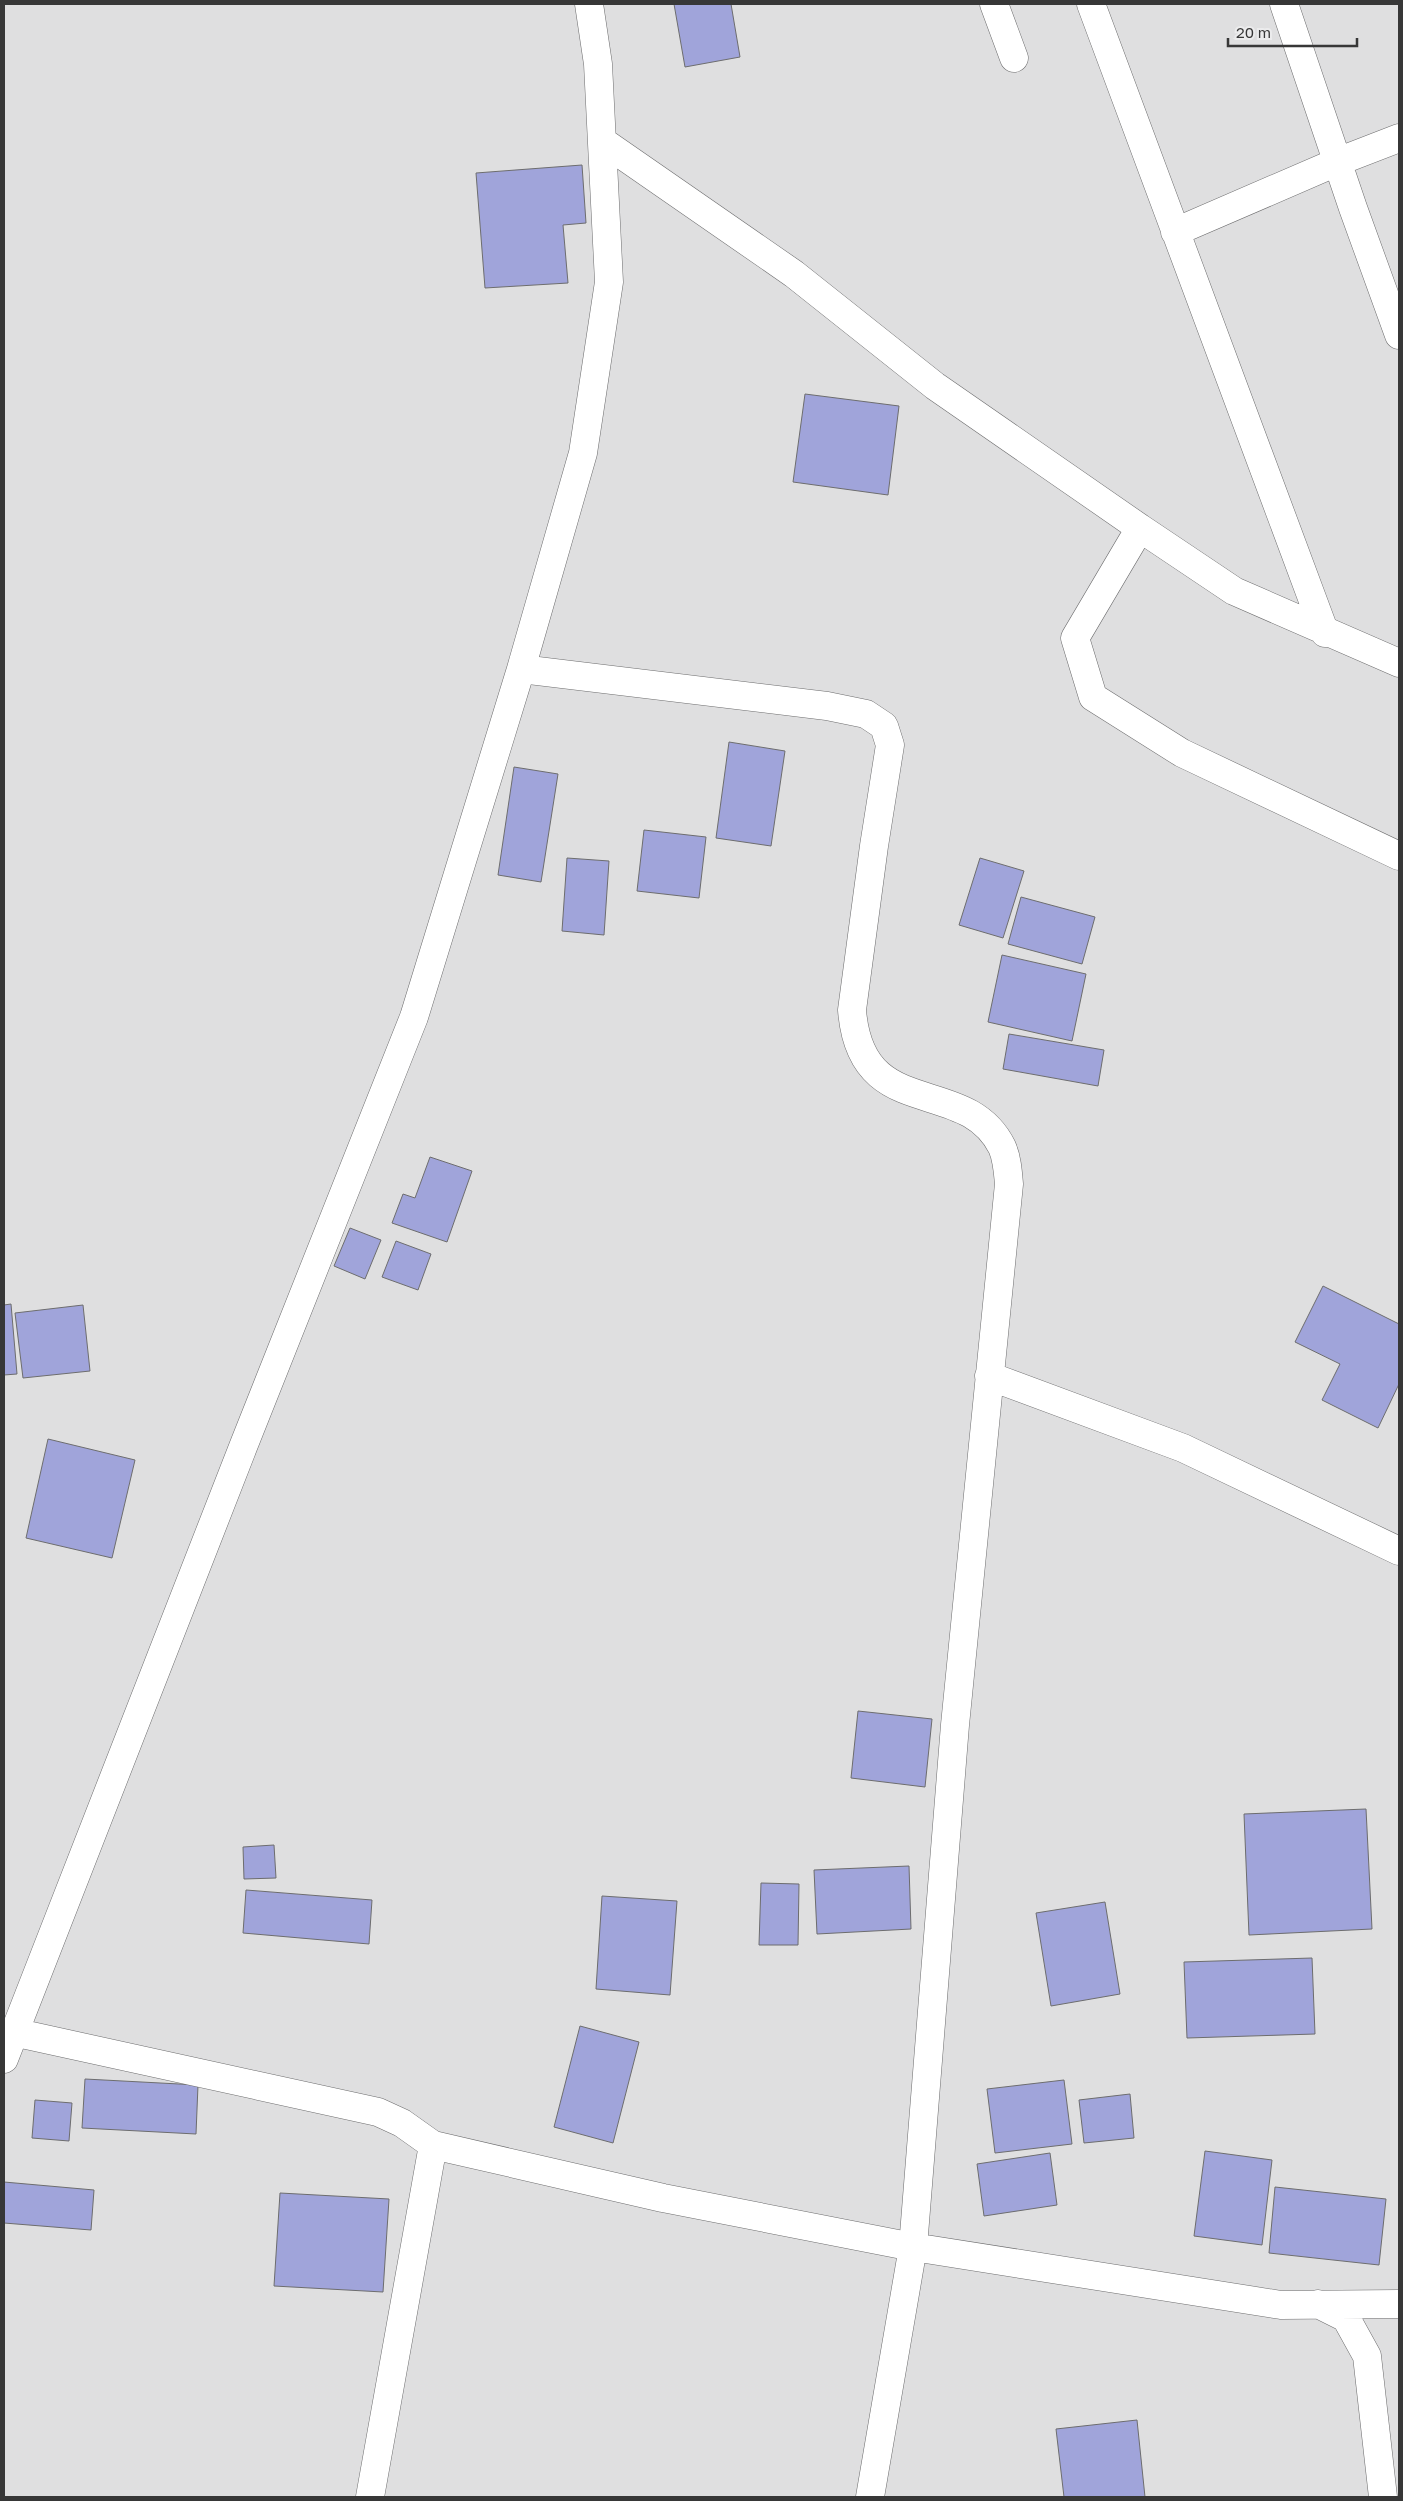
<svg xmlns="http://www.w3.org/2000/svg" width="1403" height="2501" viewBox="0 0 1403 2501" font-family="'Golos Text',sans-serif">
	<rect width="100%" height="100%" fill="#dfdfe0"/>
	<!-- building -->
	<path fill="#a0a4da" stroke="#6d6d6e" d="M674,4H731L740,57L685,67Z
		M582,165L586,223L563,225L568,283L485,288L476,173Z
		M805,394L899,406L888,495L793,482Z
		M729,742L785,751L771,846L716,838Z
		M514,767L558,774L541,882L498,875Z
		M644,830L706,837L699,898L637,891Z
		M567,858L609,861L604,935L562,931Z
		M980,858L1024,871L1003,938L959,925Z
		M1021,897L1095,917L1082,964L1008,944Z
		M1002,955L1086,974L1072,1041L988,1022Z
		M1009,1034L1104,1050L1098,1086L1003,1069Z
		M430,1157L472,1171L447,1242L392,1223L403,1194L415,1198Z
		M350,1228L381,1240L365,1279L334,1266Z
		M396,1241L431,1254L418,1290L382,1277Z
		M1323,1286L1399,1324V1384L1378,1428L1322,1400L1340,1364L1295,1342Z
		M11,1304L17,1374L4,1375V1305Z
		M83,1305L90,1371L23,1378L15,1313Z
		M48,1439L135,1460L112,1558L26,1538Z
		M858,1711L932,1719L925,1787L851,1778Z
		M1366,1809L1372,1929L1249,1935L1244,1814Z
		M274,1845L276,1878L244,1879L243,1847Z
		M909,1866L911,1929L817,1934L814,1870Z
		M761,1883L799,1884L798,1945H759Z
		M246,1890L372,1900L369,1944L243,1933Z
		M602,1896L677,1901L670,1995L596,1989Z
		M1105,1902L1120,1994L1051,2006L1036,1913Z
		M1312,1958L1315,2034L1187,2038L1184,1962Z
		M580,2026L639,2042L613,2143L554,2127Z
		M85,2079L198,2085L196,2134L82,2128Z
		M1064,2080L1072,2144L995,2153L987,2089Z
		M1130,2094L1134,2138L1084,2143L1079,2100Z
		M35,2100L72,2103L69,2141L32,2138Z
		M1205,2151L1272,2160L1262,2245L1194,2236Z
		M1050,2153L1057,2205L984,2216L977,2164Z
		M4,2182L94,2190L91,2230L4,2223Z
		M1275,2187L1386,2199L1379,2265L1269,2253Z
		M280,2193L389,2199L383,2292L274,2286Z
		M1137,2420L1145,2497H1064L1056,2429Z"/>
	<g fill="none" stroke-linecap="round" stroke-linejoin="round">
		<defs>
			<path id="minor" d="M994,4L1014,58
				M1091,4L1325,633
				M1284,4L1353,208L1399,335
				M602,141L794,274L935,386L1140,528L1075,638L1093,697L1182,753L1399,856
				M1175,232L1337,162L1399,138
				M1140,528L1234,591L1399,663
				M521,669L827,706L866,714L884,726L890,745L874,846L852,1010C861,1125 965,1073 1002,1147C1007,1158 1008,1172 1009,1184L955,1725L913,2247L870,2497
				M989,1376L1183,1448L1399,1551
				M13,2032L378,2112L402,2123L433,2145L663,2198L913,2247L1281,2305L1399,2304
				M4,2059L243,1447L414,1017L521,669L583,453L609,282L598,64L589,4
				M1318,2304L1346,2318L1367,2356L1383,2497
				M370,2497L433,2145"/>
		</defs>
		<!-- minor casing -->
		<use href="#minor" stroke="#6d6d6e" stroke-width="29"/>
		<!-- minor -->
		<use href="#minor" stroke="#fff" stroke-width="28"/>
	</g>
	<!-- border -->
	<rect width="1403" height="2501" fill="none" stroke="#373737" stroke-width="10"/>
	<!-- scale -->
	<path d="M1228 38v8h129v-8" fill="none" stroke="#373737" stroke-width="2.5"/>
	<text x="1236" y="38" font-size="15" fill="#373737" stroke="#ececed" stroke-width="4" paint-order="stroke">20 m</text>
</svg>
